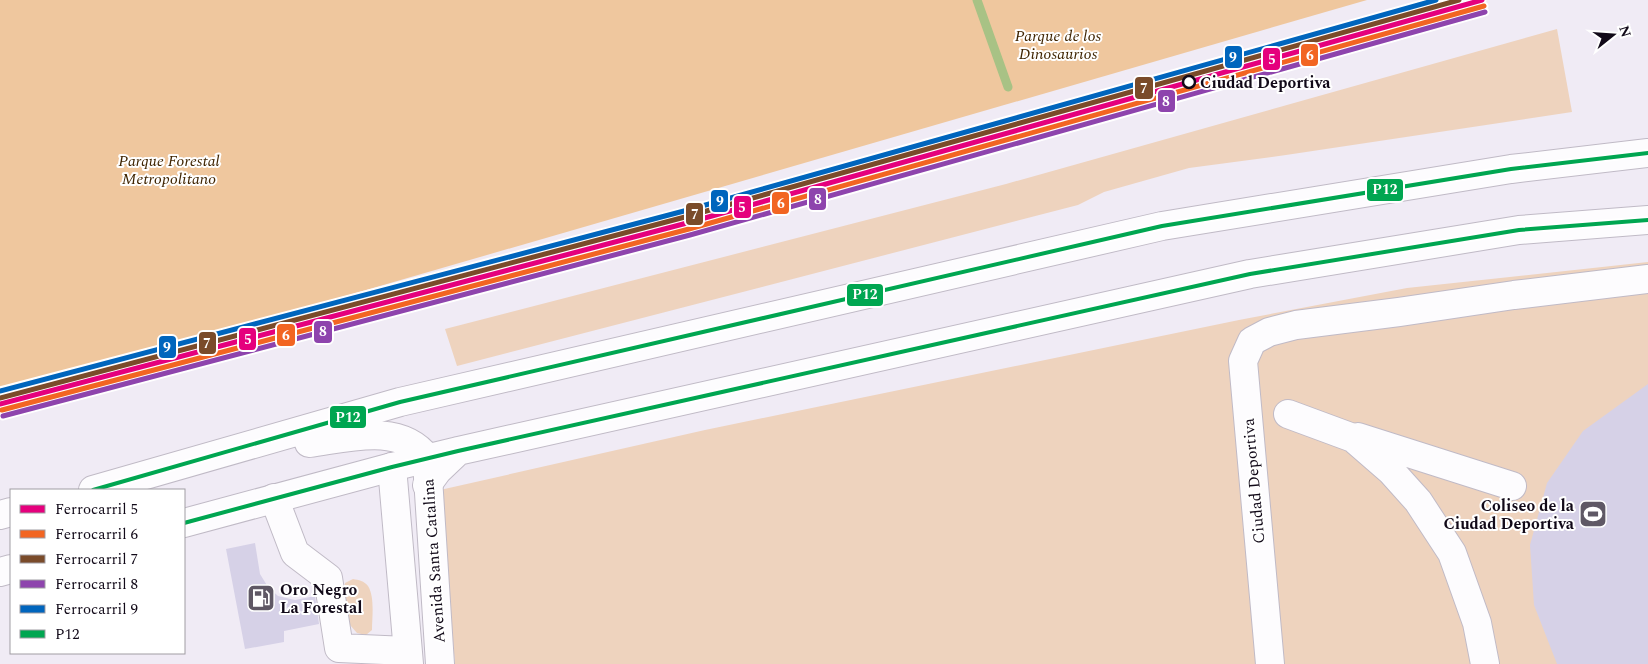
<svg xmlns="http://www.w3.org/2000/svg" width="1648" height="664" viewBox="0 0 1648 664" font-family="Spectral,serif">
	<rect width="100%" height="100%" fill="#f0ebf5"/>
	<!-- green -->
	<path fill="#eed3be" d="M1557,29L1572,112L1286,155L1189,168L1104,192L1078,205L457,366L445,329L1006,184Z
		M1648,262V664H455L440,490L705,430L1239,320L1407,288Z
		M353,579C359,580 364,581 368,586C375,597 372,618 372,630L366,635L357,633L350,625L343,596L345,583Z"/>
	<!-- forest -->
	<path fill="#efc79e" d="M0,0H1367L342,297L0,391Z"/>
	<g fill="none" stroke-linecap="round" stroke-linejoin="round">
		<!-- stream -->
		<path stroke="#a8c285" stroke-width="9" d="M977,0L1008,87"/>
	</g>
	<!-- building -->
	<path fill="#d6d1e7" d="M1648,384V664H1557L1534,605L1530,545L1547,483L1583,431Z
		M255,543L260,574L268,587L278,596L295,600L315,596L319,624L284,631V642L245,649L226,549Z"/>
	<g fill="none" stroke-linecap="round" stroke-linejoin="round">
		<defs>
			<path id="minor" d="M1288,414L1353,438L1391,471L1418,501L1452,553L1477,623L1485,664
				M1358,437L1512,486
				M274,498L295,553L328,578L339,648L407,651
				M1270,664L1243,361L1252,341L1269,332L1296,325L1399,312L1514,295L1648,279"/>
			<path id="major" d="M427,462L440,664
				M392,467L409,664"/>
			<path id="highway" d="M309,443C347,438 400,422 427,458
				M427,485L438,470L458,451
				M93,490L400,402L1162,226L1511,169L1648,153
				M0,515L11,512
				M184,523L392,467L458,451L1250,274L1519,230L1648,220
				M0,572L11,569"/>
		</defs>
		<!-- minor casing -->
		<use href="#minor" stroke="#c0bac6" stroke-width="30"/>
		<!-- major casing -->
		<use href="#major" stroke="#c0bac6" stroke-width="30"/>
		<!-- highway casing -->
		<use href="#highway" stroke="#c0bac6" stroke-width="30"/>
		<!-- minor -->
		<use href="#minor" stroke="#fdfcfe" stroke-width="28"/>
		<!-- major -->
		<use href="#major" stroke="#fdfcfe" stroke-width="28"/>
		<!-- highway -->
		<use href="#highway" stroke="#fdfcfe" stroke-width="28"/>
		<defs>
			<path id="bus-1" d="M93,490L400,402L1162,226L1511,169L1648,153
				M184,523L392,467L458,451L1250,274L1519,230L1648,220"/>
		</defs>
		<!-- bus-1 casing -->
		<use href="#bus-1" stroke="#fff" stroke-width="8"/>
		<!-- bus-1 -->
		<use href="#bus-1" stroke="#00a651" stroke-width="4"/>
		<defs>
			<path id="rail-1" d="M0,404L687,223L1482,0"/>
			<path id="rail-2" d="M2,410L689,229L1484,6"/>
			<path id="rail-3" d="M0,398L685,217L1459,0"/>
			<path id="rail-4" d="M3,416L690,235L1485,12"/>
			<path id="rail-5" d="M0,391L684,211L1436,0"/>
		</defs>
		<!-- rail-1 casing -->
		<use href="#rail-1" stroke="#fff" stroke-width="9"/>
		<!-- rail-2 casing -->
		<use href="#rail-2" stroke="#fff" stroke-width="9"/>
		<!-- rail-3 casing -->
		<use href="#rail-3" stroke="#fff" stroke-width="9"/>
		<!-- rail-4 casing -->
		<use href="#rail-4" stroke="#fff" stroke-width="9"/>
		<!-- rail-5 casing -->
		<use href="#rail-5" stroke="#fff" stroke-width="9"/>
		<!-- rail-1 -->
		<use href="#rail-1" stroke="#e5007d" stroke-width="5"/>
		<!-- rail-2 -->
		<use href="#rail-2" stroke="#f26522" stroke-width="5"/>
		<!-- rail-3 -->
		<use href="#rail-3" stroke="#7a4b2a" stroke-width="5"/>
		<!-- rail-4 -->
		<use href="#rail-4" stroke="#8e44ad" stroke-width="5"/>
		<!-- rail-5 -->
		<use href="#rail-5" stroke="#0065bd" stroke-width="5"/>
	</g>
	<!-- icons -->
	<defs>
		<symbol id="stadium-square" viewBox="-11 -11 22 22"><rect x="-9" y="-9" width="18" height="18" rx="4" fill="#5f5865" stroke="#fff"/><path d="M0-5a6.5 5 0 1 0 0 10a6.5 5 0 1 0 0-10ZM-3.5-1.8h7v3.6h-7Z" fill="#fff"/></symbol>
		<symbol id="fuel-square" viewBox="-11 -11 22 22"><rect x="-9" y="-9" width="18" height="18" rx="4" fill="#5f5865" stroke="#fff"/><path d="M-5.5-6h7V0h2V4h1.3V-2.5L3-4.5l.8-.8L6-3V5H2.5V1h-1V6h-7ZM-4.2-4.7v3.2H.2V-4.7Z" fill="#fff"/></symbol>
	</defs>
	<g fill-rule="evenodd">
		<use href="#stadium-square" x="1577" y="498" width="32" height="32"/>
		<use href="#fuel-square" x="245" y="582" width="32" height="32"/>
	</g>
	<!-- markers -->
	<circle fill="#fff" stroke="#110918" stroke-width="2.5" cx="1189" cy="82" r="6"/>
	<g text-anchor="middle" stroke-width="4" stroke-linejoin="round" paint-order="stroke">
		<!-- park labels -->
		<g font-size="16" font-style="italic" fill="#3f2400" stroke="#fff">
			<text x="1058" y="41">Parque de los<tspan x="1058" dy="18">Dinosaurios</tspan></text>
			<text x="169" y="166">Parque Forestal<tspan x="169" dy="18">Metropolitano</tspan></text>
		</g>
		<!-- stop labels -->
		<g font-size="16" font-weight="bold" fill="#110918" stroke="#fff" text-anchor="start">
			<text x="1200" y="88">Ciudad Deportiva</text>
		</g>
		<!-- street labels -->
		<g font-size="16" fill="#110918" stroke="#fff">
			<text transform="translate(1253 481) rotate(-95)" y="6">Ciudad Deportiva</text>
			<text transform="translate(433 561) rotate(-94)" y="6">Avenida Santa Catalina</text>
		</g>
		<!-- poi labels -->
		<g font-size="16" font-weight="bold" fill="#110918" stroke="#fff" text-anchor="end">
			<text x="1574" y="511">Coliseo de la<tspan x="1574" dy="18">Ciudad Deportiva</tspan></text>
			<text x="280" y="595" text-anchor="start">Oro Negro<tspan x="280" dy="18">La Forestal</tspan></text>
		</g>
	</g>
	<g stroke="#fff" stroke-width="2">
		<rect x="1300" y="43" width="19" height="24" rx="5" fill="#f26522"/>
		<rect x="1224" y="45" width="19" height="24" rx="5" fill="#0065bd"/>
		<rect x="1262" y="47" width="19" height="24" rx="5" fill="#e5007d"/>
		<rect x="1134" y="76" width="20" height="24" rx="5" fill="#7a4b2a"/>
		<rect x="1157" y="89" width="19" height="24" rx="5" fill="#8e44ad"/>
		<rect x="1366" y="178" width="38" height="24" rx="5" fill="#00a651"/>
		<rect x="808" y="187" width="19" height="24" rx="5" fill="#8e44ad"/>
		<rect x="710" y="189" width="19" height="24" rx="5" fill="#0065bd"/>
		<rect x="771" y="191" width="19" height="24" rx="5" fill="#f26522"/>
		<rect x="733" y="195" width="19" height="24" rx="5" fill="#e5007d"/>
		<rect x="685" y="202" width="19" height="24" rx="5" fill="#7a4b2a"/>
		<rect x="846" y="283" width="38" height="24" rx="5" fill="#00a651"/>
		<rect x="313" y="320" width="20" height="24" rx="5" fill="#8e44ad"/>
		<rect x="276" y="323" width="20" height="24" rx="5" fill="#f26522"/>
		<rect x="238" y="327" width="19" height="24" rx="5" fill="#e5007d"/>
		<rect x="198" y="331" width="19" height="24" rx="5" fill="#7a4b2a"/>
		<rect x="158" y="335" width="19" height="24" rx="5" fill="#0065bd"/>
		<rect x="329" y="405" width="38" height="24" rx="5" fill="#00a651"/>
	</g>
	<g font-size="14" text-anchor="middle" font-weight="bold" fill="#fff">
		<text x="1310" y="60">6</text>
		<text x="1233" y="62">9</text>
		<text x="1272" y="64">5</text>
		<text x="1144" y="93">7</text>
		<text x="1166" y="106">8</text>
		<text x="1385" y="194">P12</text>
		<text x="818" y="204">8</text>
		<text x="720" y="206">9</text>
		<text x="781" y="208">6</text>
		<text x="742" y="212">5</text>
		<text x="695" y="219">7</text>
		<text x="865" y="299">P12</text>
		<text x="323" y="336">8</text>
		<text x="286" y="340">6</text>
		<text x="248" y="344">5</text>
		<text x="207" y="348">7</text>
		<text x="167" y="352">9</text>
		<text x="348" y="422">P12</text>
	</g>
	<!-- legend -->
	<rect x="10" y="489" width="175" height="165" fill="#ffffff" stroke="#a09da3"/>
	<rect x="20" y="505" width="25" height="8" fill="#e5007d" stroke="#a09da3"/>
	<text x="55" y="514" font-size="15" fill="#110918">Ferrocarril 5</text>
	<rect x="20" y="530" width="25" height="8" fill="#f26522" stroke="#a09da3"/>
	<text x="55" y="539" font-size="15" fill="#110918">Ferrocarril 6</text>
	<rect x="20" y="555" width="25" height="8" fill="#7a4b2a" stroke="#a09da3"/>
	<text x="55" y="564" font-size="15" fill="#110918">Ferrocarril 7</text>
	<rect x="20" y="580" width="25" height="8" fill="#8e44ad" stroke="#a09da3"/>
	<text x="55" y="589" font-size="15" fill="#110918">Ferrocarril 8</text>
	<rect x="20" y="605" width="25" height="8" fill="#0065bd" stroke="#a09da3"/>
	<text x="55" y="614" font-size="15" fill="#110918">Ferrocarril 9</text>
	<rect x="20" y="630" width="25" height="8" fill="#00a651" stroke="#a09da3"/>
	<text x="55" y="639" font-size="15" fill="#110918">P12</text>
	<!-- north arrow -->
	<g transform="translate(1613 35) rotate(73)" stroke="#ffffff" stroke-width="4" paint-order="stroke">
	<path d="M0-4L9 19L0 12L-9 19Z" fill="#110918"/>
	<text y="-8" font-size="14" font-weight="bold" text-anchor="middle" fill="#110918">N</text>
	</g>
</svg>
